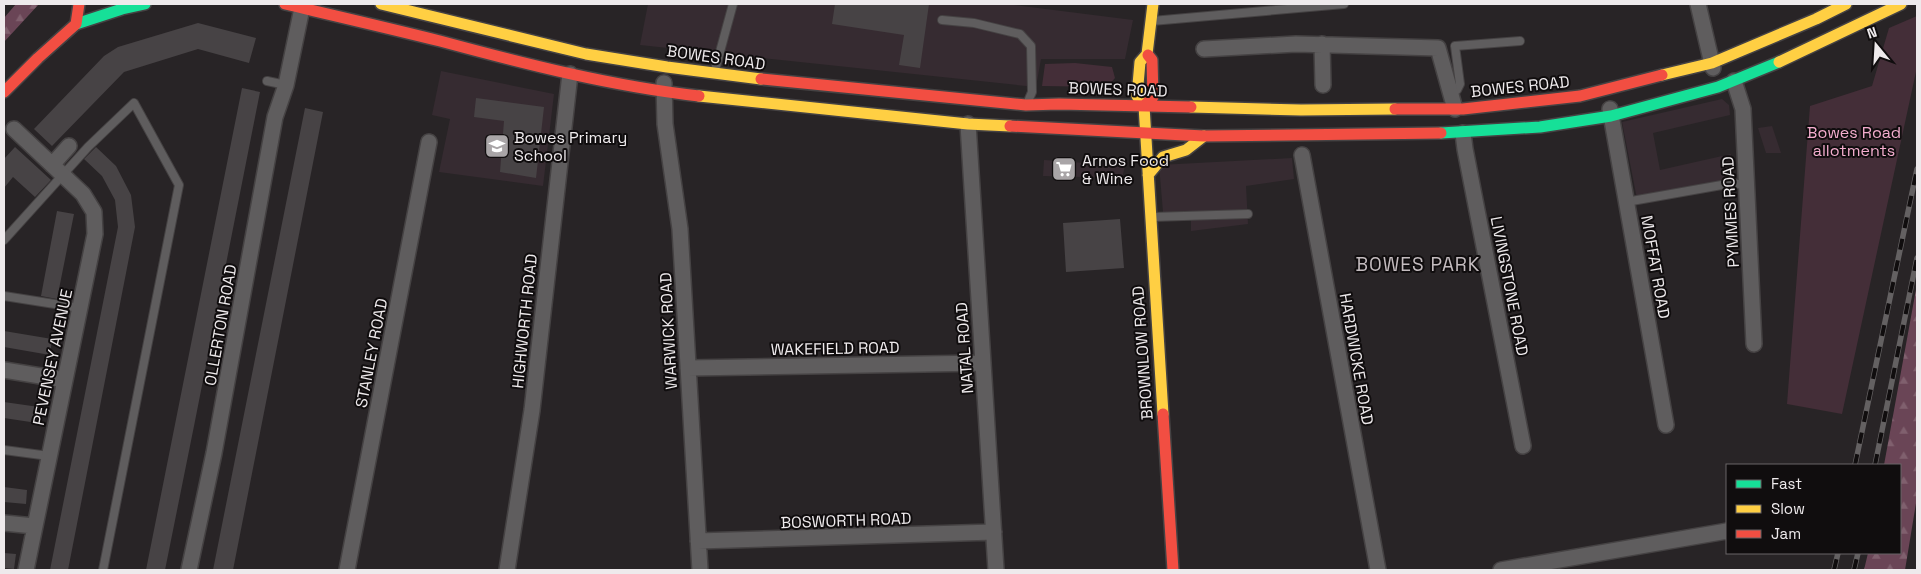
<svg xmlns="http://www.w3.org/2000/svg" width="1921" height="574" viewBox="0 0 1921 574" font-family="'Space Grotesk',sans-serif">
	<defs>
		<pattern id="forest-firs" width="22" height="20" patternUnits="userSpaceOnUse" patternTransform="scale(1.25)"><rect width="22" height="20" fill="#6a4556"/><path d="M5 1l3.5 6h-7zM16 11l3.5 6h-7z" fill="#80606e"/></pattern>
	</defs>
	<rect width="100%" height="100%" fill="#282426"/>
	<!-- built -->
	<path fill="#362b31" d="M648,4H1006L1133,20L1125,59H1041L1036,87L640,45Z
		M441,71L554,94L543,186L439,172L450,119L432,115Z
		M1722,99L1729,105L1730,115L1653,133L1660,170L1731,154L1732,182L1637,199L1622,122Z
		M1772,126L1781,153H1766L1758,128Z
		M1292,158L1294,179L1246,186L1248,224L1191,231V212H1163L1159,165Z
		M1044,160L1125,166L1122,178L1043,176Z"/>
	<!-- green -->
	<path fill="#442e38" d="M1917,16V67L1842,414L1787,404L1810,106L1872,86L1889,28Z
		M1075,63L1112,67L1115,78L1107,87L1042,86L1045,64Z"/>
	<!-- forest -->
	<path fill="url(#forest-firs)" d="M16,4H39L4,42V18Z
		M1917,284V497L1905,570H1864L1868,553H1900V465H1884Z"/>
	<!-- building -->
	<path fill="#474345" d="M835,4H929L920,68L899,65L904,35L832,24Z
		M198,23L256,38L249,63L198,49L124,72L52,146L34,129L104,56L118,47Z
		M242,88L260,92L194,426L165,570H146Z
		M476,98L544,107L536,178L500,172L504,121L474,117Z
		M305,108L323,112L282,321L233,570H213Z
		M15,147L51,180L35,197L13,177L4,188V159Z
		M96,147L116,166L131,195L135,227L68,570H50L118,227L115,200L102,176L84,159Z
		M57,211L74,214L57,299L41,296Z
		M1120,219L1124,268L1066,272L1063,223Z
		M4,331L52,339L50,355L4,347Z
		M4,402L39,407L37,423L4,418Z
		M4,487L27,490L26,504L4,502Z
		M4,553L16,554L14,569L4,568Z"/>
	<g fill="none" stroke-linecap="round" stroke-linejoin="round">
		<defs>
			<path id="lane" d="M942,20L974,23L1020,34L1031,46L1032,92L1029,99
				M1152,21L1344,4
				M715,70L733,4
				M267,81L286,85
				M1451,93L1457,90L1460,84L1455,46L1520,41
				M1626,202L1733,183L1747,186
				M1152,217L1248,214
				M4,240L88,147L134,103L179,185L103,570
				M4,296L80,308
				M4,450L49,456"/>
			<path id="street" d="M1698,4L1713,68
				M1322,44L1323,85
				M1204,49L1296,44L1438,48L1455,109
				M1734,81L1743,109L1754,344
				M664,83L665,124L680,229L700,570
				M1610,109L1666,425
				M968,124L996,570
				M14,129L83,194L94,212L95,234L26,570
				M1463,133L1465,149L1523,446
				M1302,155L1378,570
				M52,165L69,146
				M688,368L983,363
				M4,370L65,380
				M4,523L34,526
				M698,541L994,532
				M189,570L214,453L275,117L286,85L302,8
				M347,570L429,142
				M507,570L532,410L570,74
				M1501,570L1727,531"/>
			<path id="fast" d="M76,24L122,9L145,4
				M1441,133L1540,127L1611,116L1718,87L1779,62"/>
			<path id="slow" d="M381,4L586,54L667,67L761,79
				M1153,4L1147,54L1140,62L1137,96L1144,106L1163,414
				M1779,62L1901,4
				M1662,75L1712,63L1816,19L1846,4
				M699,96L968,124L1010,126
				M1191,107L1301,110L1395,109
				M1148,175L1163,157L1186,150L1204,136"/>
			<path id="jam" d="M285,4C336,16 388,28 440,41C525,64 611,86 699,96
				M761,79L1026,105L1059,104L1191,107
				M4,92L38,58L76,24L79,4
				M1144,106L1153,97L1152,60L1148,55
				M1395,109H1463L1580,96L1662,75
				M1010,126L1204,136L1441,133
				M1163,414L1173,570"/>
		</defs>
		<!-- lane casing -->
		<use href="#lane" stroke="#454243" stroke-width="10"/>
		<!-- street casing -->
		<use href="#street" stroke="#454243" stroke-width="18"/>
		<!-- fast casing -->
		<use href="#fast" stroke="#454243" stroke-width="14"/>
		<!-- slow casing -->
		<use href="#slow" stroke="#454243" stroke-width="14"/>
		<!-- jam casing -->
		<use href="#jam" stroke="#454243" stroke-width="14"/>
		<!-- lane -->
		<use href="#lane" stroke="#5f5d5e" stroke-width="8"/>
		<!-- street -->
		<use href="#street" stroke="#5f5d5e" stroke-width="15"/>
		<!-- fast -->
		<use href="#fast" stroke="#16e098" stroke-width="11"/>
		<!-- slow -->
		<use href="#slow" stroke="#ffcf43" stroke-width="11"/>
		<!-- jam -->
		<use href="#jam" stroke="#f24e42" stroke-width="11"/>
		<defs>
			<path id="rail" d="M1855,465L1917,169
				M1875,465L1917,258
				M1834,570L1838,553
				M1854,570L1858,553"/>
		</defs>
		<!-- rail casing -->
		<use href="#rail" stroke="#646162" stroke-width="5.5"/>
		<!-- rail -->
		<use href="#rail" stroke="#100d0e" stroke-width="4" stroke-dasharray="11" stroke-linecap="butt"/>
	</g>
	<!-- icons -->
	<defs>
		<symbol id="school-square" viewBox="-11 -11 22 22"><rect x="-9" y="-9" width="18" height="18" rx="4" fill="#a9a5a7" stroke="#100d0e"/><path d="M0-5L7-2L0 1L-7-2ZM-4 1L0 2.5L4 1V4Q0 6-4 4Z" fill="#fff"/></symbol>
		<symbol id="supermarket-square" viewBox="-11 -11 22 22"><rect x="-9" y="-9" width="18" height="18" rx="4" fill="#a9a5a7" stroke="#100d0e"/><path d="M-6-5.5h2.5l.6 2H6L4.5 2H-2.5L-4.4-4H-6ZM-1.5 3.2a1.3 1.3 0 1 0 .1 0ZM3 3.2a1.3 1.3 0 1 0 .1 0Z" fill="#fff"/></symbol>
	</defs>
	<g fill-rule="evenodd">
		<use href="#school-square" x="483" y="132" width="28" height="28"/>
		<use href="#supermarket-square" x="1050" y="155" width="28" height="28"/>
	</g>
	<g text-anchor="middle" stroke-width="4" stroke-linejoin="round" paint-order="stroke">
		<!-- street labels -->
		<g font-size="16" fill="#eeeaec" stroke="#100d0e">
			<text transform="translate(716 57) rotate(8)" y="6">BOWES ROAD</text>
			<text transform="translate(1520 86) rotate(-6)" y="6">BOWES ROAD</text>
			<text transform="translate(1118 89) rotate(2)" y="6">BOWES ROAD</text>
			<text transform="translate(1730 212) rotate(-93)" y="6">PYMMES ROAD</text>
			<text transform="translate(1656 267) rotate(80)" y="6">MOFFAT ROAD</text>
			<text transform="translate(1510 286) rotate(79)" y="6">LIVINGSTONE ROAD</text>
			<text transform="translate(524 321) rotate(-84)" y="6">HIGHWORTH ROAD</text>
			<text transform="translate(220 325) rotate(-80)" y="6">OLLERTON ROAD</text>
			<text transform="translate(668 331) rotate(-93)" y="6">WARWICK ROAD</text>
			<text transform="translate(835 348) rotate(-1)" y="6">WAKEFIELD ROAD</text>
			<text transform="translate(964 348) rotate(-94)" y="6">NATAL ROAD</text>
			<text transform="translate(371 353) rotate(-79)" y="6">STANLEY ROAD</text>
			<text transform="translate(1142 353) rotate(-94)" y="6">BROWNLOW ROAD</text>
			<text transform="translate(52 357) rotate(-78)" y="6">PEVENSEY AVENUE</text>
			<text transform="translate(1357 359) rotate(80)" y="6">HARDWICKE ROAD</text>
			<text transform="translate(846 520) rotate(-2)" y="6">BOSWORTH ROAD</text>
		</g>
		<!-- park labels -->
		<g font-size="16" fill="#f4adce" stroke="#100d0e">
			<text x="1854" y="138">Bowes Road<tspan x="1854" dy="18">allotments</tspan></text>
		</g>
		<!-- poi labels -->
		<g font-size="16" fill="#eeeaec" stroke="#100d0e" text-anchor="start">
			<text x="514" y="143">Bowes Primary<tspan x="514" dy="18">School</tspan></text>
			<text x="1082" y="166">Arnos Food<tspan x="1082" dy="18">&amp; Wine</tspan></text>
		</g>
		<!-- quarter labels -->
		<g font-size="19" letter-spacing="1" fill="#c4bcbf" stroke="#100d0e">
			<text x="1418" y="271">BOWES PARK</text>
		</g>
	</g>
	<!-- border -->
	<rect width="1921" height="574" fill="none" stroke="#eeeaec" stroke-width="10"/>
	<!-- legend -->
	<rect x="1726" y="464" width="175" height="90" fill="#100d0e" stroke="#696567"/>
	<rect x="1736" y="480" width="25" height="8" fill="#16e098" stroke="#696567"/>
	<text x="1771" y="489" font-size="15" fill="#eeeaec">Fast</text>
	<rect x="1736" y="505" width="25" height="8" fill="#ffcf43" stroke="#696567"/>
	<text x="1771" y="514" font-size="15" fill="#eeeaec">Slow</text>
	<rect x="1736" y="530" width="25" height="8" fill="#f24e42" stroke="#696567"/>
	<text x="1771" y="539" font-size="15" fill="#eeeaec">Jam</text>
	<!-- north arrow -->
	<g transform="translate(1876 45) rotate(342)" stroke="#100d0e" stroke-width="4" paint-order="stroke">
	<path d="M0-4L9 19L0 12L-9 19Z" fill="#eeeaec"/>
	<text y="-8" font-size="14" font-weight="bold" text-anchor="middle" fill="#eeeaec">N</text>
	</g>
</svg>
